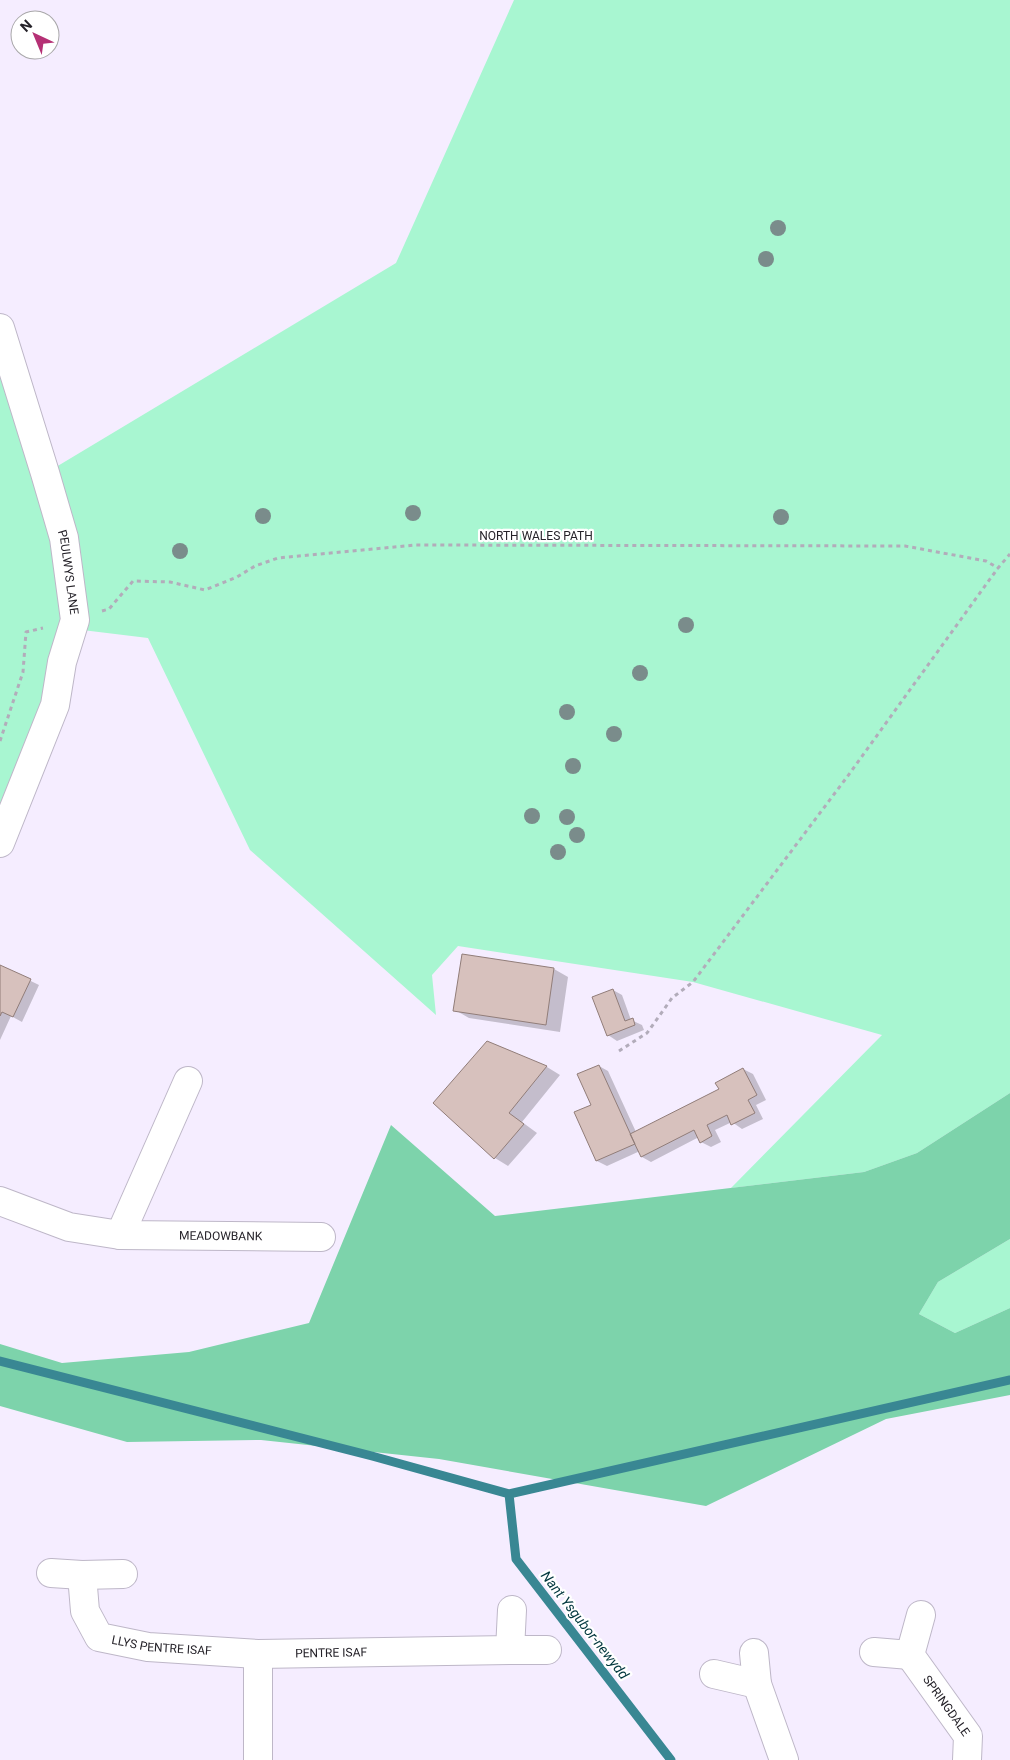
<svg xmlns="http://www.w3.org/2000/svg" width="1010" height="1760" viewBox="0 0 1010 1760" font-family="Roboto,sans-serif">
	<rect width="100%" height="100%" fill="#f5edff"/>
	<!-- green -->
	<path fill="#a8f6d1" d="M514,0H1010V1093L917,1153L864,1172L731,1188L882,1035L693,982L458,946L432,975L436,1015L250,850L148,638L74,629L0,843V328L46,473L396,263Z
		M1010,1239V1308L955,1333L919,1314L938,1282Z"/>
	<!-- forest -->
	<path fill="#7dd3ab" d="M1010,1093V1239L938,1282L919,1314L955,1333L1010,1308V1395L886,1419L706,1506L439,1459L261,1440L127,1442L0,1406V1344L62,1363L189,1352L309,1323L391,1125L495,1216L864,1172L917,1153Z"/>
	<!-- shadow -->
	<path fill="#0003" d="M463,956L554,969L568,977L560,1032L469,1018L455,1010Z
		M0,966L39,985L22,1022L11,1016L0,1040Z
		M613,990L622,995L631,1020L642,1025L644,1030L617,1041L608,1035Z
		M488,1042L547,1067L560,1075L522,1122L537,1133L508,1166L495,1158Z
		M599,1066L608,1071L636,1132L720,1090L743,1069L753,1074L766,1100L756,1105L763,1119L742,1129L732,1122L715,1130L721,1142L711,1147L701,1142L699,1137L651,1162L642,1157L640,1151L607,1166L597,1161L576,1113L592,1105Z"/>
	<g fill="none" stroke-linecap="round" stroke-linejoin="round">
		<!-- stream -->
		<path stroke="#398793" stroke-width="9" d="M0,1361L372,1456L509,1494L1010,1380
			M509,1494L516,1559L671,1760"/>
	</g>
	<!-- building -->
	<path fill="#d7c1bd" stroke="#917d79" d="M462,954L554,968L546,1025L453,1011Z
		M0,965L31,979L13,1017L2,1012L0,1016Z
		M613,989L625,1021L633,1018L635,1025L607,1036L592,997Z
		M487,1041L547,1066L509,1113L524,1124L494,1159L433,1103Z
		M599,1065L635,1144L596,1161L574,1112L591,1105L577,1074Z
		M743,1068L757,1095L748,1100L755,1113L731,1125L727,1115L707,1125L712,1136L700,1143L694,1130L641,1157L630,1134L719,1089L715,1083Z"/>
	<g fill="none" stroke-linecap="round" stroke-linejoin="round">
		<defs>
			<g id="minor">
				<path id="s1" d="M0,1201L69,1227L120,1235L321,1237"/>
				<path d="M120,1235L188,1081"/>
				<path d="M51,1573L82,1575L123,1574"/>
				<path id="s2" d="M82,1575L85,1611L99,1637L148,1647L258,1654L510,1650L512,1610"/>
				<path id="s3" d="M921,1615L910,1655L968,1736L967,1760"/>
				<path d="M510,1650H547"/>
				<path d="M874,1652L910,1655"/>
				<path d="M754,1653L757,1684L784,1760"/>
				<path d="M714,1674L757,1684"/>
				<path d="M258,1760V1654"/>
			</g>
			<g id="tertiary">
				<path id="s4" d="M0,328L45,473L64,538L75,620L62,662L55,705L0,843"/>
			</g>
		</defs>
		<!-- minor casing -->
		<use href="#minor" stroke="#beb7c8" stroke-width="30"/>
		<!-- tertiary casing -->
		<use href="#tertiary" stroke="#beb7c8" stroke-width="30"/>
		<!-- path -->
		<path stroke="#b2acba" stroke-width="3" stroke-dasharray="4 4" stroke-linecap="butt" d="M102,611L109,609L133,581L170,582L205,590L237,577L255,566L278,558L416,545L905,546L986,561L998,568L1010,554
			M0,741L23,672L26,632L43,628
			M619,1051L647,1033L672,998L693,982L847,777L998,568"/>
		<!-- minor -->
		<use href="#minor" stroke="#fff" stroke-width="28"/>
		<!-- tertiary -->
		<use href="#tertiary" stroke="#fff" stroke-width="28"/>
	</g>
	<!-- trees -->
	<g fill="#7a8c8b">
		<circle cx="778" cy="228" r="8"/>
		<circle cx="766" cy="259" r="8"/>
		<circle cx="413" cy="513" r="8"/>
		<circle cx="263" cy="516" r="8"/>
		<circle cx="781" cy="517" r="8"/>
		<circle cx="180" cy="551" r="8"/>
		<circle cx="686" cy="625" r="8"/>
		<circle cx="640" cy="673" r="8"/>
		<circle cx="567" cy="712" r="8"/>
		<circle cx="614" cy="734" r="8"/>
		<circle cx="573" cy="766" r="8"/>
		<circle cx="532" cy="816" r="8"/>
		<circle cx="567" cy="817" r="8"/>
		<circle cx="577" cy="835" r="8"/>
		<circle cx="558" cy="852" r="8"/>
	</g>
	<g text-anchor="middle" stroke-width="4.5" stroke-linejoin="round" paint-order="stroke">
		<!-- street labels -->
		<g font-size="12" fill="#252229" stroke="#fff">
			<text x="536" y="540">NORTH WALES PATH</text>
			<text dy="4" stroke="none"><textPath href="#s4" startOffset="254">PEULWYS LANE</textPath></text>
			<text dy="4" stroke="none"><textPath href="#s1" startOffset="226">MEADOWBANK</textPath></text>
			<text dy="4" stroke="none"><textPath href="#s2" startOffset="129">LLYS PENTRE ISAF</textPath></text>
			<text dy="4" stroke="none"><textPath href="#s2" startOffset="299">PENTRE ISAF</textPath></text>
			<text dy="4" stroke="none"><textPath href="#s3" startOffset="104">SPRINGDALE</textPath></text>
		</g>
		<!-- water labels -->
		<g font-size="14" font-style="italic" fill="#00363d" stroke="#fff">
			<text transform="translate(585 1625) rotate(52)" y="5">Nant Ysgubor-newydd</text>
		</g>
	</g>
	<!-- north arrow -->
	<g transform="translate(35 35) rotate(316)"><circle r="24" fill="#ffffff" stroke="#a8a7a9"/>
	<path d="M0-4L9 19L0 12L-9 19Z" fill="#b53075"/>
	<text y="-8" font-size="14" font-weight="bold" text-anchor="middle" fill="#252229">N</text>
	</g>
</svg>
